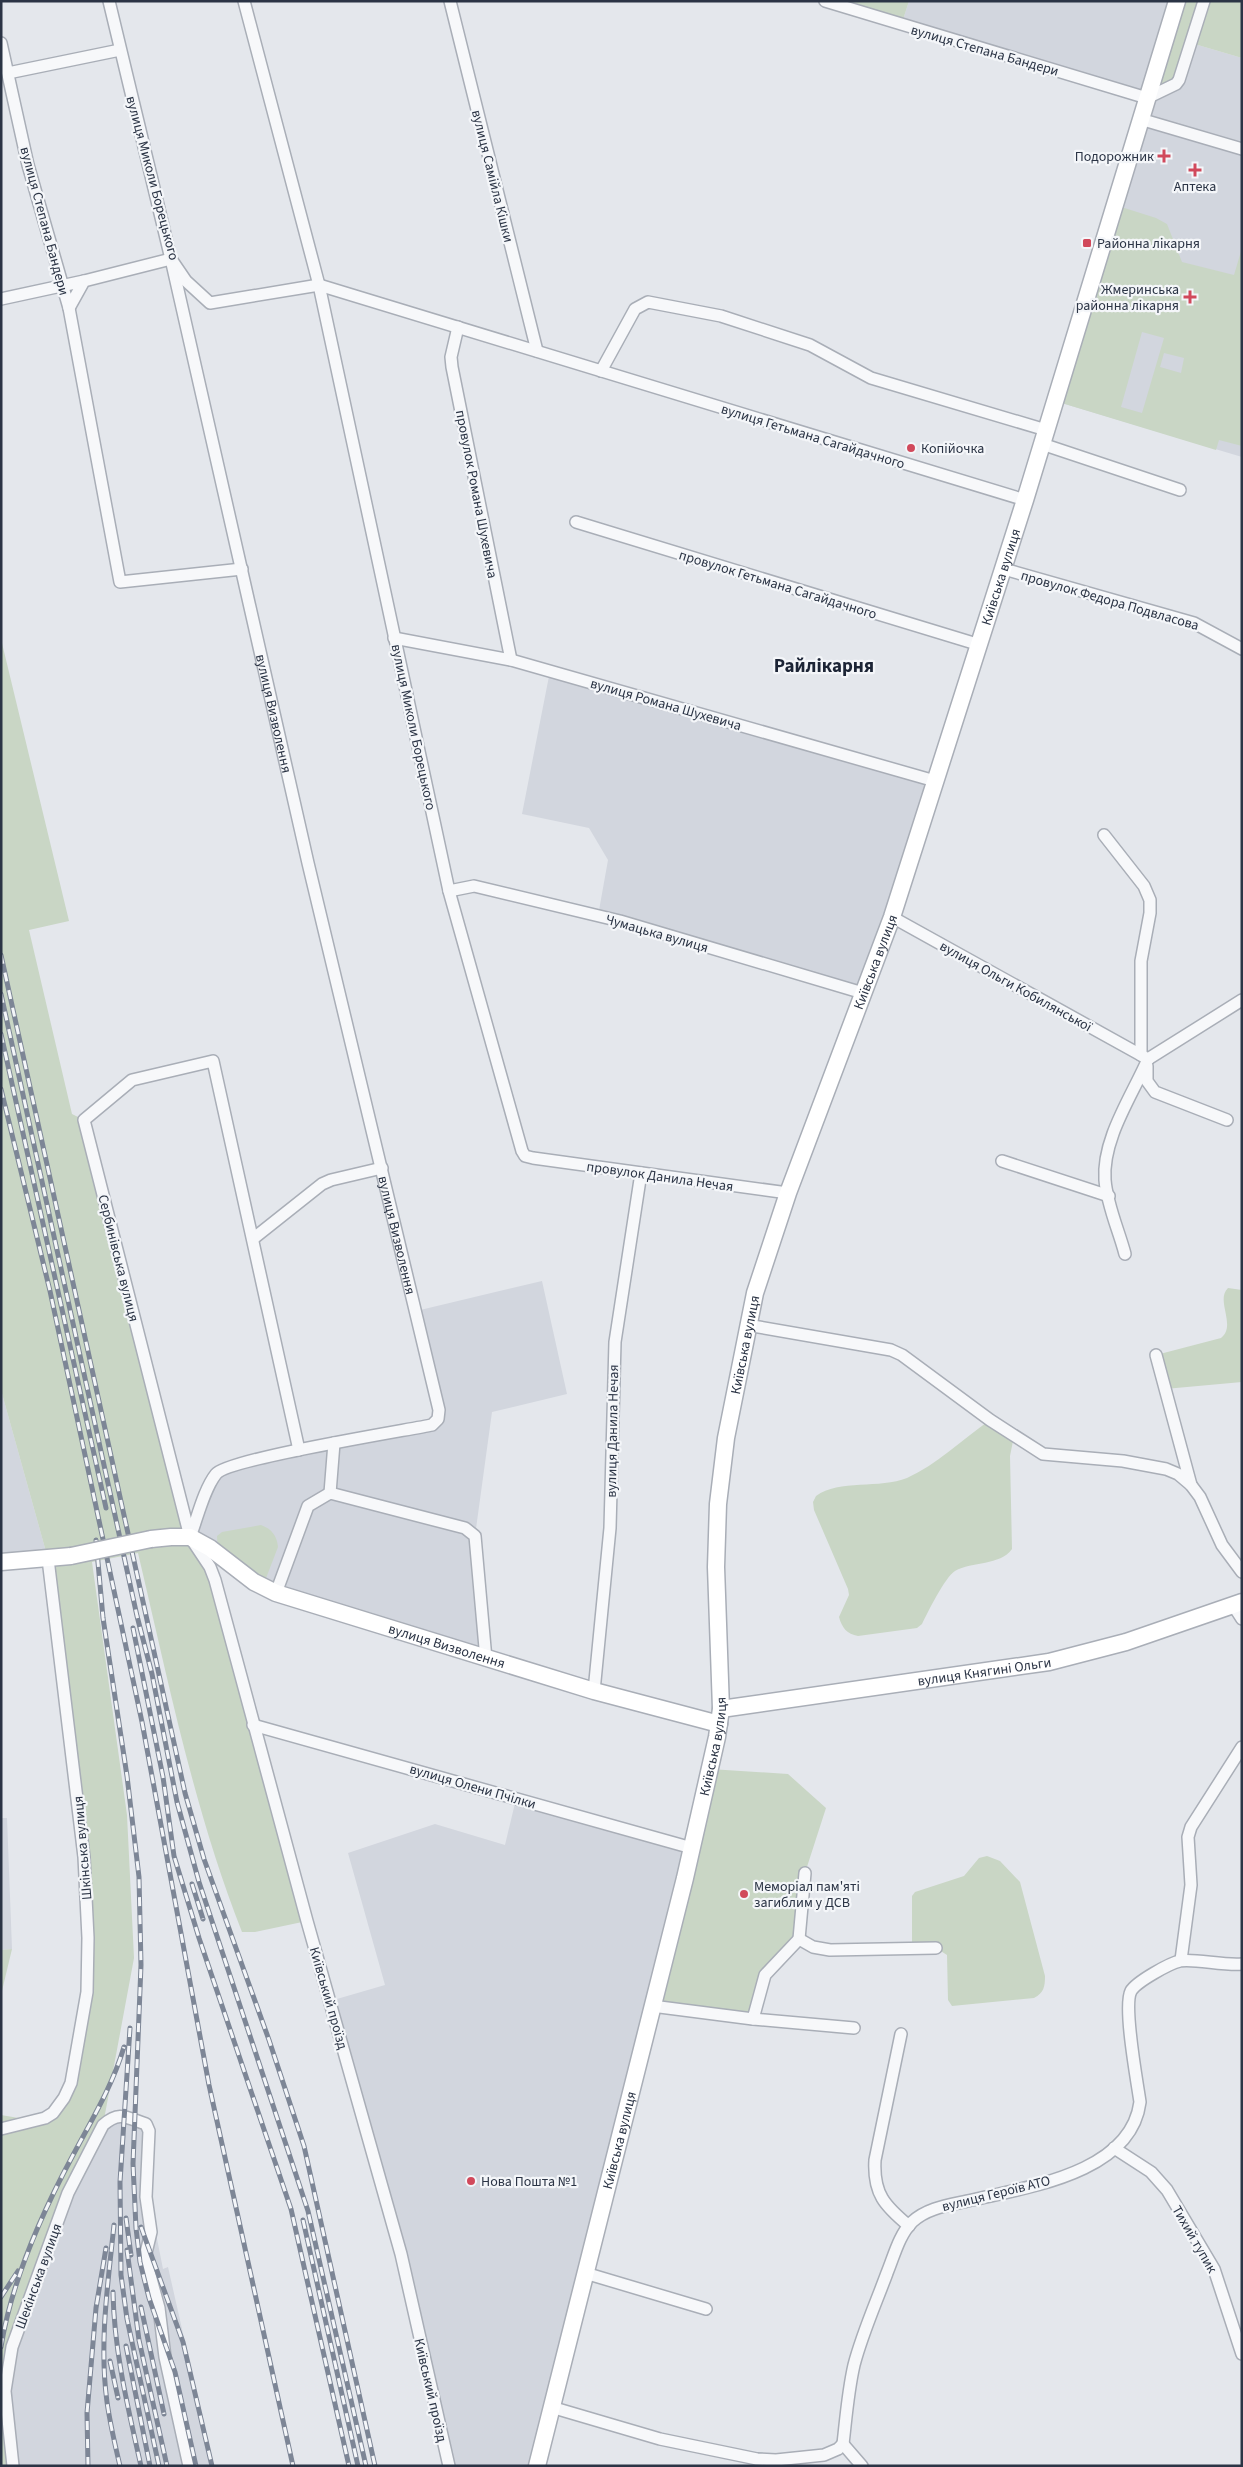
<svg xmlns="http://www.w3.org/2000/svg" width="1243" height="2467" viewBox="0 0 1243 2467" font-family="'Source Sans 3',sans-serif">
	<rect width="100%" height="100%" fill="#e4e7ec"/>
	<!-- built -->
	<path fill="#d2d6de" d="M909,1H1177L1191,43L1242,58V457L1055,401L1147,98L901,26Z
		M550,671L935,781L863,993L598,916L608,860L589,828L522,814Z
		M542,1281L567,1394L492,1412L475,1536L486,1659L276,1593L190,1537L217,1473L438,1419L416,1311Z
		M1,1390L48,1559L1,1562Z
		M516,1799L692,1848L532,2466H451L330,2001L385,1985L348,1853L435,1824L505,1845Z
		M1,1818H7L12,1949L1,1950Z
		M112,2117L146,2124V2183L163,2269L168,2267L213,2466H13L5,2391L12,2347L68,2193Z"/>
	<!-- green -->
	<path fill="#c9d6c5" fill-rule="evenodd" d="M825,1H909L901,26Z
		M1177,1H1242V58L1191,43L1179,80L1147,98Z
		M1115,205L1156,218L1167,224L1182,262L1234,275L1242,248V446L1219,440L1216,450L1055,401ZM1142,332L1164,338L1142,413L1121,407ZM1164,353L1184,358L1181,373L1160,367Z
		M1,639L69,921L29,930L72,1114L84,1120L190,1537L204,1556L307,1921L255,1932H242C194,1810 168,1680 138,1553L92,1562L127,1815L134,1958L103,2125L68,2193L12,2347L5,2391L13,2466H1V2115L36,2121L45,2118L71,2083L88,1938L48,1559L1,1390Z
		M1228,1288L1242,1290V1382L1165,1389L1156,1355L1221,1338C1237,1326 1215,1300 1228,1288Z
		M990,1420L1014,1436L1010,1456L1012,1549C1000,1566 972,1561 955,1571C945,1577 928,1612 922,1624L917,1628L858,1636C847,1634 842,1628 839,1617L849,1595L848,1589L814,1510L813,1502L816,1496C839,1479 880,1489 907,1478C936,1465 963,1439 990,1420Z
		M261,1525C272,1529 277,1536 278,1547L263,1586L218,1553L217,1536L222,1532Z
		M710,1769L788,1774L826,1808L805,1873L799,1939L768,1970L753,2019L652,2006Z
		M987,1856L1000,1861L1020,1882L1045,1976C1045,1986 1044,1993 1034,1998L952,2006L948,2000L947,1955L936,1948H912V1896L915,1892L964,1876L979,1858Z
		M12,1949L1,1995V1950Z"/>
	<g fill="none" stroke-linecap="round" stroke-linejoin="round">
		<defs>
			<g id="street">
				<path d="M109,1L171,259L186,281L210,303L319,285L1025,500"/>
				<path d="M244,1L319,285L449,891L522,1151L525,1156L533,1158L788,1193"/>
				<path d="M450,1L537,351"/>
				<path d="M825,1L1147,98L1176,84L1179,80L1204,1"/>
				<path d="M1,43L28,165L69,308L84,281L171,259"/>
				<path d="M8,73L120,50"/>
				<path d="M1140,119L1242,149"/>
				<path id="s1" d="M171,259L308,863L439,1410L438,1419L432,1425C402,1431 228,1459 216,1474C204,1489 197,1519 190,1537"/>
				<path d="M1,299L84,281"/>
				<path d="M69,308L120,582L242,569"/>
				<path d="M458,327L451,357L452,367L511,660"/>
				<path d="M601,371L635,309L648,302L721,316L810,345L871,378L1046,430"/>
				<path d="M1042,444L1180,490"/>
				<path d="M576,522L980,645"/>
				<path d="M1004,569L1194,623L1242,649"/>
				<path d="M394,638L511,660L935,781"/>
				<path d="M1104,835L1144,886L1150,900V913L1141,961V1055"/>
				<path d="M449,891L474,886L620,921L863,993"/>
				<path d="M892,917L1148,1059"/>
				<path d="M1148,1059L1242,1000"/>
				<path d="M1147,1066V1081L1155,1092L1227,1120"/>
				<path d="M1002,1161L1109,1196"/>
				<path d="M254,1238L322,1184L331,1180L382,1168"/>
				<path d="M1125,1254C1119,1231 1107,1205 1105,1180C1102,1139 1132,1096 1148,1059"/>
				<path d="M747,1325L891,1350L902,1355L990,1420L1043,1454L1123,1461L1166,1469L1178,1474L1191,1485L1200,1497L1222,1545L1242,1572"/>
				<path d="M1156,1355L1191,1485"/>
				<path d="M299,1450L213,1061L132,1080L84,1120L190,1537L210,1567L215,1580L307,1921L401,2254L449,2466"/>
				<path d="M330,1493L334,1443"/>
				<path d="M276,1593L308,1506L330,1493L465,1528L475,1536L486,1659"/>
				<path d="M1233,1605L1242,1619"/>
				<path d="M594,1691L610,1528L615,1342L641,1173"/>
				<path d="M253,1725L692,1848"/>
				<path d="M799,1939L805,1873"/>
				<path d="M1181,1960L1191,1885L1188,1837L1191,1827L1242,1747"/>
				<path d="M652,2006L753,2019L765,1975L799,1939L813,1947L830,1950L936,1948"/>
				<path d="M753,2019L854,2028"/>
				<path d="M901,2034L875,2160C873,2194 885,2206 909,2226"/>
				<path d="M1,2129L45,2118L53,2113L64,2098L71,2083L87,1992L88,1938L84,1857L48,1559"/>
				<path d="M1114,2148L1151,2172L1167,2190L1214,2269L1242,2354"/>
				<path d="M585,2273L706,2309"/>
				<path d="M551,2407L660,2439L757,2459L776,2460L824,2455L838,2449L843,2444"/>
				<path d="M843,2444C846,2418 848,2391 854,2365C862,2334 876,2303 887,2273C894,2256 899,2235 912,2222C928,2207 951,2205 972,2200C1028,2187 1131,2173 1140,2102C1137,2081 1123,2006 1131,1991C1136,1982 1170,1963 1180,1961C1192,1958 1225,1966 1242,1964"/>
				<path d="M843,2444L862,2466"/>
				<path d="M13,2466L5,2391L12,2347L68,2193L103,2125C120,2110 127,2118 146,2124L149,2131L146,2197L151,2232L145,2257L159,2308L165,2357L189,2466"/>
			</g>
			<g id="secondary">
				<path id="s2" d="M151,1539L171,1537H190L210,1548L254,1582L276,1593L594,1691L719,1724"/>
				<path d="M1,1562L71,1556"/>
				<path id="s3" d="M721,1709L1049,1662L1126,1642L1242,1602"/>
				<path id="s4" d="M537,2466L685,1878L717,1737L721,1709L716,1567L718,1504L726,1438L755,1293L788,1193L892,917L1025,500L1177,1"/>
			</g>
		</defs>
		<!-- street casing -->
		<use href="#street" stroke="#a9aeb7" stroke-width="14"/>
		<!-- secondary casing -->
		<use href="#secondary" stroke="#a9aeb7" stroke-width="19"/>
		<!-- street -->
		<use href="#street" stroke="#f7f8fa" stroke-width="11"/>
		<!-- secondary -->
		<use href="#secondary" stroke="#fff" stroke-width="16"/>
		<defs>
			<path id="rail" d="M1,955L185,1793L204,1859L269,2040L304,2146L375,2466
				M1,994L137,1616L152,1674L177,1802L199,1882L308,2211L366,2466
				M1,1034L106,1508
				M1,1089L50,1291L142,1722L209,2085L293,2466
				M96,1540L103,1618L127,1776L139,1877L141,1965L133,2164L136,2228L140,2262L149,2298L175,2372L196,2466
				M133,1628L163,1777L174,1856L199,1938L291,2209L349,2466
				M192,1884L203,1919
				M130,2028L120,2182L121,2275L127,2319L159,2466
				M126,2218L131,2255
				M303,2220L358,2466
				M114,2225C108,2283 99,2343 107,2402C110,2423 115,2445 120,2466
				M141,2227L183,2342L212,2466
				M127,2250L139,2340L167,2466
				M113,2292C114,2351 128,2408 141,2466
				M1,2297L18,2271
				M141,2307L164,2414
				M126,2346L150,2466
				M1,2347C11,2284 42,2213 72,2157C91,2121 112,2087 124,2047
				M110,2361L118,2398
				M88,2466L87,2413L96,2308L106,2248"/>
		</defs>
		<!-- rail casing -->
		<use href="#rail" stroke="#7d8696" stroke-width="5"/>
		<!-- rail -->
		<use href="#rail" stroke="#f4f6f9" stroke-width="3" stroke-dasharray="9" stroke-linecap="butt"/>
		<defs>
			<path id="secondary-bridge" d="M71,1556L151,1539"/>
		</defs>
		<!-- secondary-bridge casing -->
		<use href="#secondary-bridge" stroke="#a9aeb7" stroke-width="19" stroke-linecap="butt"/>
		<!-- secondary-bridge -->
		<use href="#secondary-bridge" stroke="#fff" stroke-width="16"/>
	</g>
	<!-- markers -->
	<g fill="#d1495b" stroke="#f4f6f9" stroke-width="2">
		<path d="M1161.5 148.5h5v5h5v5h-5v5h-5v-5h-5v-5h5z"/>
		<path d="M1192.5 162.5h5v5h5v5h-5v5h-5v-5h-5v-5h5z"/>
		<rect x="1082" y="238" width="10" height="10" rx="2.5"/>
		<path d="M1187.5 289.5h5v5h5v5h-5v5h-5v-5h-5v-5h5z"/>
		<circle cx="911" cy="448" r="5"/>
		<circle cx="744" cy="1894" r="5"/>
		<circle cx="471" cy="2181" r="5"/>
	</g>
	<g text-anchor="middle" stroke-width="4.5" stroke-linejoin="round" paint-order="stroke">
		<!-- street labels -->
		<g font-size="14" fill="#2b3445" stroke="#f4f6f9">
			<text transform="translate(985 50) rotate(16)" y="5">вулиця Степана Бандери</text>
			<text transform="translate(493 176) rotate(76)" y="5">вулиця Самійла Кішки</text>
			<text transform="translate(153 178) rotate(75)" y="5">вулиця Миколи Борецького</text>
			<text transform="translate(45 221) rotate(75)" y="5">вулиця Степана Бандери</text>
			<text transform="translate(813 436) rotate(17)" y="5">вулиця Гетьмана Сагайдачного</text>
			<text transform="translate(477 494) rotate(79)" y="5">провулок Романа Шухевича</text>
			<text dy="5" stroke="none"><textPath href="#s4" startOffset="1956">Київська вулиця</textPath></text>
			<text transform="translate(778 584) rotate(17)" y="5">провулок Гетьмана Сагайдачного</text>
			<text transform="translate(1110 600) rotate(16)" y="5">провулок Федора Подвласова</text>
			<text transform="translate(666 704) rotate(16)" y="5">вулиця Романа Шухевича</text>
			<text dy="5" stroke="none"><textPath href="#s1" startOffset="466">вулиця Визволення</textPath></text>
			<text transform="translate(414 727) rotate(78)" y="5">вулиця Миколи Борецького</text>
			<text transform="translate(657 933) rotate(16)" y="5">Чумацька вулиця</text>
			<text dy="5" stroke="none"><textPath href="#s4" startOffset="1551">Київська вулиця</textPath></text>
			<text transform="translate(1016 986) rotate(29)" y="5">вулиця Ольги Кобилянської</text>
			<text transform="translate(660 1176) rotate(8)" y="5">провулок Данила Нечая</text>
			<text dy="5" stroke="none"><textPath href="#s1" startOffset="1002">вулиця Визволення</textPath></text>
			<text transform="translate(119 1258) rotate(76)" y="5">Сербинівська вулиця</text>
			<text dy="5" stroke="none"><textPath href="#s4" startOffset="1146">Київська вулиця</textPath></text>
			<text transform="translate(612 1431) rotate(-89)" y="5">вулиця Данила Нечая</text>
			<text dy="5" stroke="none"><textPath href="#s2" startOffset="321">вулиця Визволення</textPath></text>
			<text dy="5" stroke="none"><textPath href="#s3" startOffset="266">вулиця Княгині Ольги</textPath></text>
			<text dy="5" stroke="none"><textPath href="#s4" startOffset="741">Київська вулиця</textPath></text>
			<text transform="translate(473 1786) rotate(16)" y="5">вулиця Олени Пчілки</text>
			<text transform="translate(82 1848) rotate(-95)" y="5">Шкінська вулиця</text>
			<text transform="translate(329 1998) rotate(74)" y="5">Київський проїзд</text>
			<text dy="5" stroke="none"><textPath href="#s4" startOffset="336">Київська вулиця</textPath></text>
			<text transform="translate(996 2193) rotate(-14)" y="5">вулиця Героїв АТО</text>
			<text transform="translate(1195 2239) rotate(60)" y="5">Тихий тупик</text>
			<text transform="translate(38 2276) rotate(-70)" y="5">Шекінська вулиця</text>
			<text transform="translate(431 2390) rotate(77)" y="5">Київський проїзд</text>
		</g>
		<!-- poi labels -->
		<g font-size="14" fill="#2b3445" stroke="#f4f6f9" text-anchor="start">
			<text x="1154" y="161" text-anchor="end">Подорожник</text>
			<text x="1195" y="191" text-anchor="middle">Аптека</text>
			<text x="1097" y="248">Районна лікарня</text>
			<text x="1179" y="294" text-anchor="end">Жмеринська<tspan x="1179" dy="16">районна лікарня</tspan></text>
			<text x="921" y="453">Копійочка</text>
			<text x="754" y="1891">Меморіал пам'яті<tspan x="754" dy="16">загиблим у ДСВ</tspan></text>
			<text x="481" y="2186">Нова Пошта №1</text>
		</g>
		<!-- district labels -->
		<g font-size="19" font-weight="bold" fill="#1d2536" stroke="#f4f6f9">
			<text x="824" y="672">Райлікарня</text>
		</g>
	</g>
	<!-- border -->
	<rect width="1243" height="2467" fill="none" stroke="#2b3445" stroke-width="5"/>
</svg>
